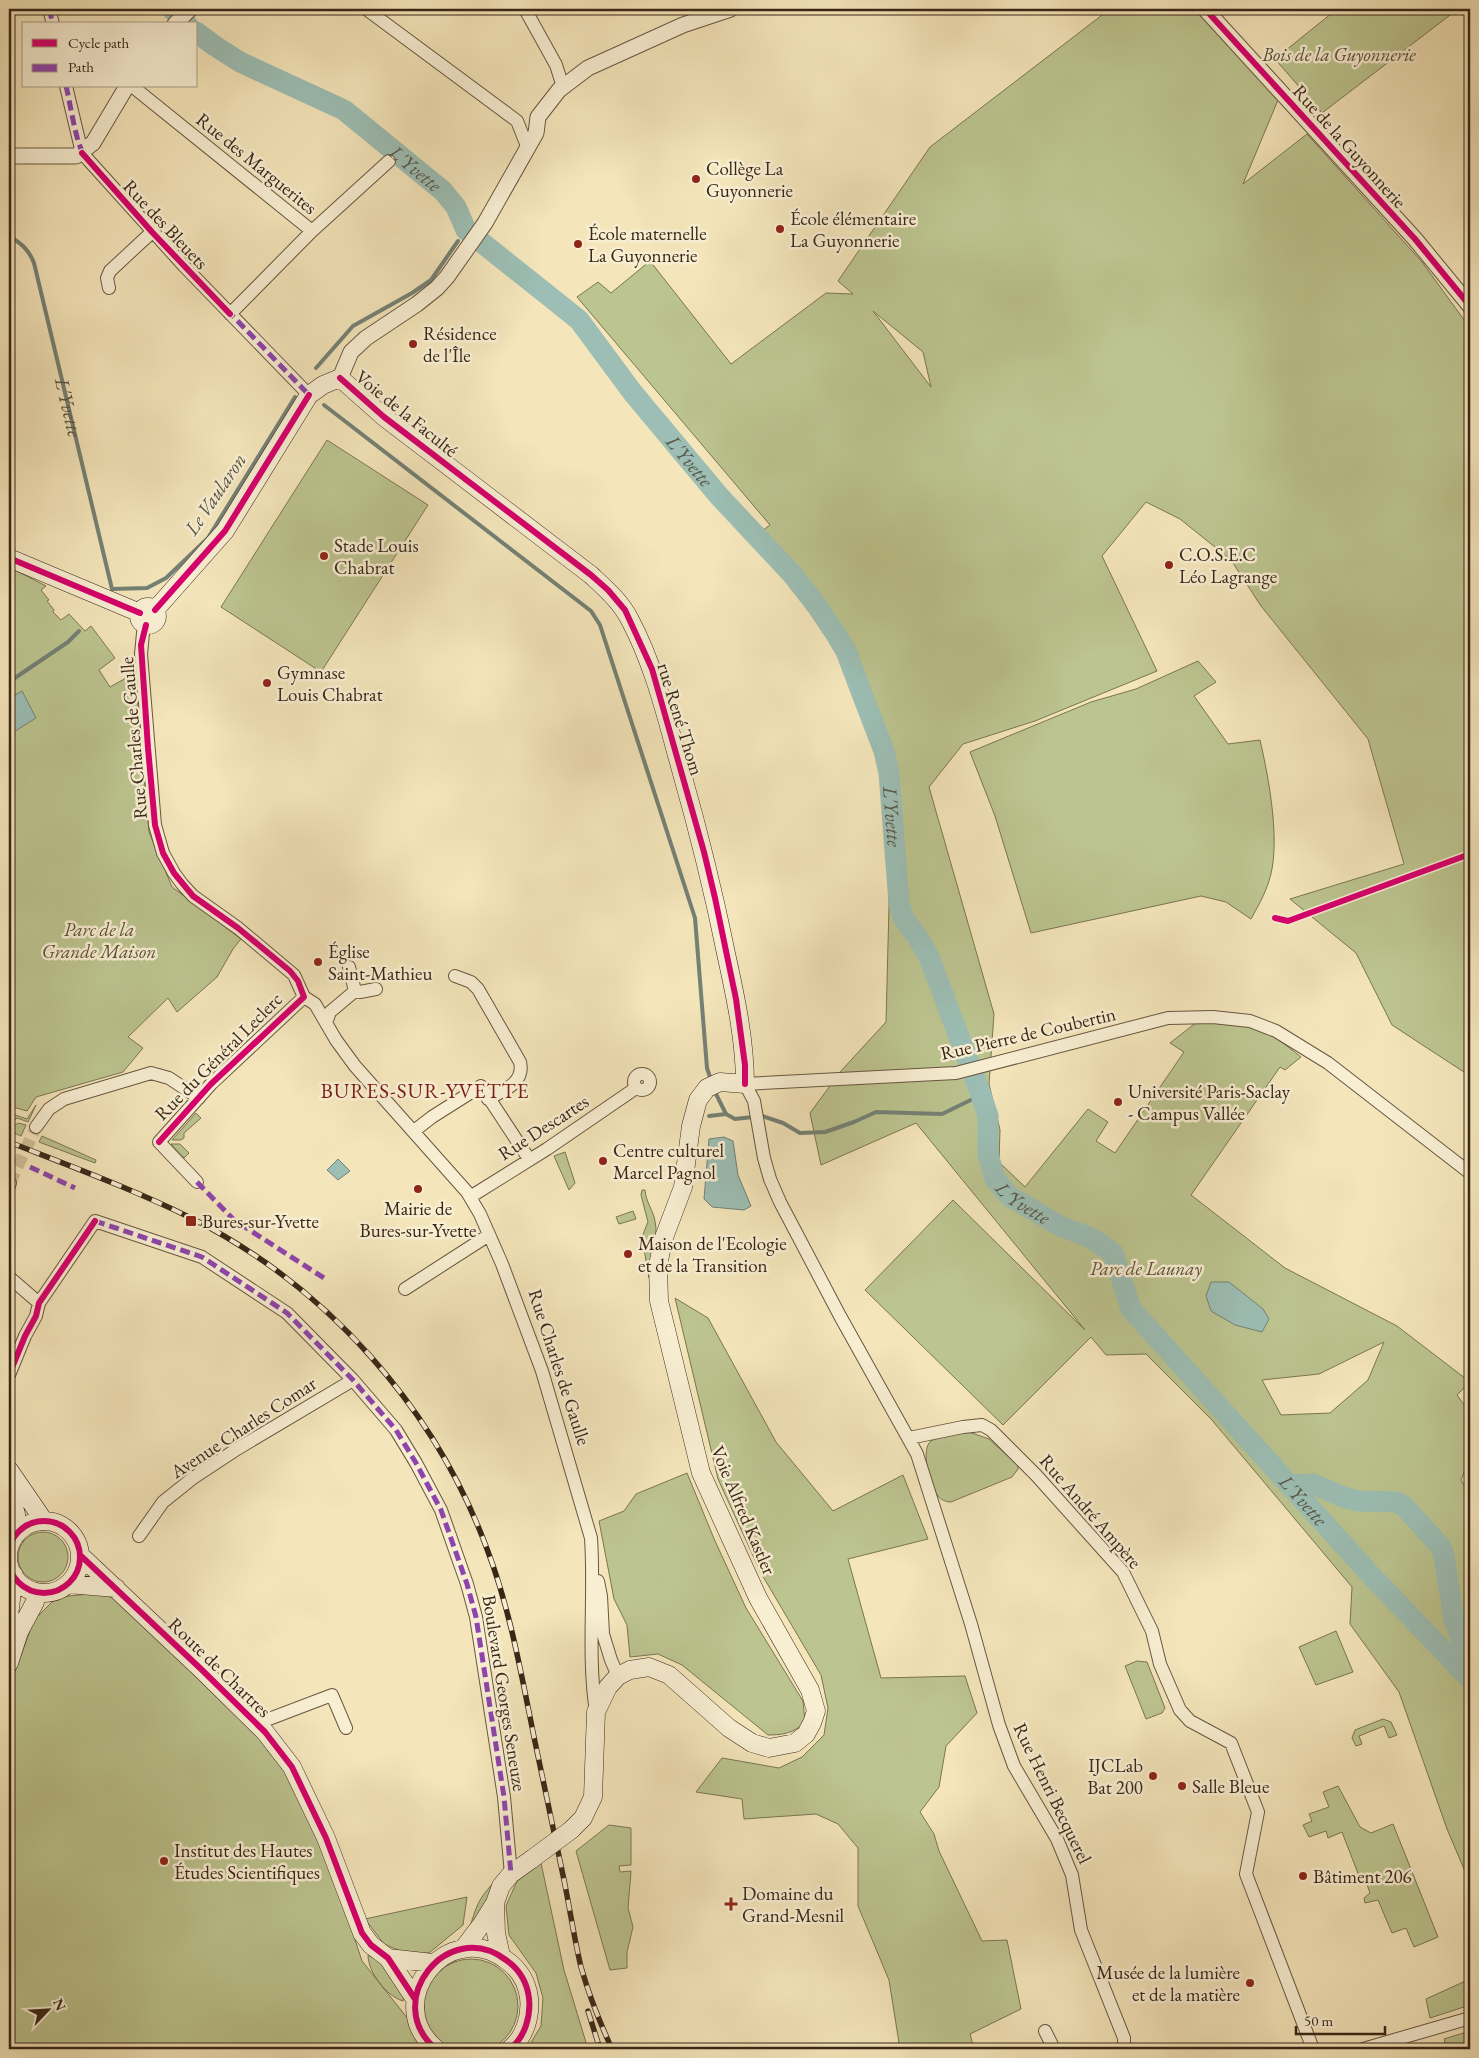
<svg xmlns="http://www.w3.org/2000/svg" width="1479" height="2058" viewBox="0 0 1479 2058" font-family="'EB Garamond',serif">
	<rect width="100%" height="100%" fill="#f4e5ba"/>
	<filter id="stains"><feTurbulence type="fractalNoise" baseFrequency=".004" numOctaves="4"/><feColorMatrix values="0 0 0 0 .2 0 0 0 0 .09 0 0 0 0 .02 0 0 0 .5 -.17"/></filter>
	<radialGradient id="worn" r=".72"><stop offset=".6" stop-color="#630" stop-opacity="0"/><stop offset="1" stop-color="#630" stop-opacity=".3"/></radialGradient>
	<!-- green -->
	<path fill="#bcc48f" stroke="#7a7553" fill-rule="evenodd" d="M1110,9H1195L1278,100L1243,184L1307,134L1422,262L1470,328V1004L1466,1011L1470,1014V1076L1392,1025L1356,953L1290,899L1404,864L1368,739L1261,606L1231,560L1180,519L1146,502L1102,556L1157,671L1035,721L963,744L929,787L994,1014L989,1084L1000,1130L999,1162L1025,1187L1088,1109L1108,1122L1096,1141L1115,1153L1184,1052L1170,1043L1197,1022L1248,1026L1274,1036L1301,1057L1285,1070L1280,1067L1191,1195L1285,1268L1397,1326L1470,1382L1457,1395L1470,1413V1458L1461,1480L1470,1496V1883L1447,1829L1399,1692L1350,1624L1352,1587L1211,1419L1146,1354L1106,1355L1091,1337L1003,1425L865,1290L953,1200L1085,1330L916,1123L821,1165L810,1113L841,1071L886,1022L889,906L887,745L853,655L810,588L762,531L770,525L577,297L598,282L611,293L650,261L731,364L826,293L853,294L838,281L930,147ZM873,311L923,352L931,387ZM1384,1342L1368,1380L1330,1413L1281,1415L1262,1380L1319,1374Z
		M1337,9H1458L1322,113L1275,59Z
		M327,440L428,505L321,672L221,607Z
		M9,567L46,586L41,590L49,600L47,601L54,610L53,612L61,620L69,614L85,631L91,626L115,658L99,670L110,687L135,673L149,832L172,887L241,939L233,949L217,977L177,1012L168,998L128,1037L143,1048L123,1072L36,1097L27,1111L9,1106V675L13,672L9,664Z
		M1198,661L1216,682L1194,696L1228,744L1260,740C1269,779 1282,847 1268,884C1264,896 1257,908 1251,919L1226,902L1201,896L1031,933L995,816L970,752L1091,702L1136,689Z
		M36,1105L28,1122L17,1118L9,1125V1113L27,1119Z
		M196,1113L201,1118L184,1133V1138L181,1140H172Z
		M18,1123L26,1125L21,1136L14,1133L11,1128Z
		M42,1136L96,1160L95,1163L39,1142Z
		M171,1144H180L189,1153L184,1158Z
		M565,1152L575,1183L569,1190L554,1156Z
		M642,1190H645C646,1202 653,1210 655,1221C659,1239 650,1260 649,1278L642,1237L648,1222L641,1195Z
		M633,1211L636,1219L619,1224L616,1217Z
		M675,1298L708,1318L776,1442L833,1511L903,1475L928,1539L848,1559L881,1678L965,1676L977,1713L946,1746L939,1787L920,1812L934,1834L939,1851L982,1941L1007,1940L1021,2009L970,2034L974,2049H900L889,1980L858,1906V1848L838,1824L816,1814L744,1819L742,1799L696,1792L722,1758L779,1768L802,1757L824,1735L828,1708L821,1675L761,1573L718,1479Z
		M969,1432L989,1439L1018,1465V1469L1012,1477L951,1502C946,1502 941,1500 938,1496C930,1486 920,1449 931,1441C938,1436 960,1434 969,1432Z
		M687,1473L715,1541L746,1608L803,1701L805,1722C794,1733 784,1735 768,1735L682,1665L658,1654L630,1657L627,1625L614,1599L599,1521L624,1511L636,1494Z
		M18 1557a25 25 0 1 1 50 0a25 25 0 1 1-50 0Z
		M101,1593L125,1604L249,1724L288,1772L323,1843L362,1961L432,2049H9V1688L34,1620L57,1597Z
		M1336,1631L1353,1672L1316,1685L1299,1647Z
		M1137,1661L1147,1662L1165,1708L1162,1713L1146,1719L1125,1666Z
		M1383,1719L1391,1722L1397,1735L1389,1738L1384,1726L1359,1736L1362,1744L1356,1746L1352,1738L1355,1730Z
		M1338,1786L1360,1827L1371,1833L1393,1824L1438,1937L1414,1947L1406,1928L1392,1933L1378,1900L1365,1903L1364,1898L1370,1893L1365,1879L1359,1876L1342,1832L1328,1838L1326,1831L1309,1837L1303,1825L1312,1821L1309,1814L1329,1807L1323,1792Z
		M609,1825L631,1828V1865L619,1866L620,1872L631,1871L628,1908L633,1927L627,1952V1968L610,1970L576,1851Z
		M541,1863L564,1970L588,2049H525L529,2046L541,2026L543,1998L536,1973L509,1935L506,1906L517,1881Z
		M500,1878L470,1927C477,1903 480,1897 497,1879Z
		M467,1897L463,1925L429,1953L413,1954L400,1951L384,1944L365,1919Z
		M368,1955L389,1967L404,1995L403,2001C386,1996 368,1972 368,1955Z
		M424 2006a47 47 0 1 1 94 0a47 47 0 1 1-94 0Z
		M1470,1979V2005L1430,2018L1426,1999Z
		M1470,2031V2049H1447L1444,2039Z"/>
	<!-- water -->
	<path fill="#9cbeb4" stroke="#748175" d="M22,691L36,718L9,735V699Z
		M724,1137L733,1141L738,1175L751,1206L744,1210L712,1207L704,1199L709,1139Z
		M338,1159L350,1171L338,1180L327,1170Z
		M1211,1282H1229L1263,1309L1269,1319L1262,1332L1235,1325L1211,1311L1206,1296Z"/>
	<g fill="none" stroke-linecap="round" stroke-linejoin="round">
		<!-- stream -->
		<g stroke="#748175" stroke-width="4">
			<path id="s1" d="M9,236C21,243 29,250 34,263L112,589L147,588L166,578L208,538L295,397"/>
			<path d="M316,368L353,326L412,293L431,280L458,241"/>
			<path d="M324,405L591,611L600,625L695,918L707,1068L711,1080"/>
			<path d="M9,682L68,642L79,631"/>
			<path d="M714,1090L726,1114L735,1119L762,1116L783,1123L800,1133L825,1132L854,1122L876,1112L942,1114L981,1095"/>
			<path d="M709,1116L726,1114"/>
		</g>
		<!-- river -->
		<g stroke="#9cbeb4" stroke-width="21">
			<path d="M172,9L187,24"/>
			<path id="s2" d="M196,32L215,46L240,62L344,110L443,191L456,207L466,230L579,320L633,393L719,496L792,574L817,606L837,636L846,651L861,691L884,751L889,773L899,903L904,919L917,936L929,957L981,1095L988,1116V1154L995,1179L1009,1196L1060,1226L1091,1238L1113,1253L1131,1309L1368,1572L1470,1679"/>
			<path d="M1291,1485L1313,1484L1343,1497L1358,1501L1396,1502L1404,1506L1441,1547L1444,1556L1454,1620L1470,1663"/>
		</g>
		<!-- minor-tunnel -->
		<path stroke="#cfbf99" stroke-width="12" stroke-dasharray="12 6" stroke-linecap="butt" d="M10,1183L36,1127"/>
		<defs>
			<path id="minor" d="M49,9L53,24
				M366,9L517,121L527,146
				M525,9L556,65L563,87
				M66,86L82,153L184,266L309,395
				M132,86L312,231
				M109,288L107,278L110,271L152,232
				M230,314L312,231L389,161
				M146,625L143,633L141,654L155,825L163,853L174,873L182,884L193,896L238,928L294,975L304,997L315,1004L336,1040L355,1066L467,1192L480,1214L502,1264L542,1371L591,1538C595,1596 587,1654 596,1712
				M349,967L355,991
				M455,976L471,982L478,989L520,1062C525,1083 504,1090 488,1099
				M355,991L360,992L376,989
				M326,1023L330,1012L355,991
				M634 1082a8 8 0 1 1 16 0a8 8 0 1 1-16 0Z
				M36,1127L49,1109L64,1099L151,1073L169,1078L199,1098
				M414,1131L432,1117L481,1086L529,1159
				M197,1182L159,1142L211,1084L304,997
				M9,1186L10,1183
				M470,1197L547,1149L636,1088
				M9,1277L39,1303
				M405,1289L489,1235
				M9,1375L25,1336L36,1316L39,1303L95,1221L202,1257L287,1313L353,1380L396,1430L416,1463L441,1510L467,1584L476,1617L504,1797L511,1874
				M909,1438L963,1427L982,1425L991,1430L1036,1475L1123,1572L1152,1631L1160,1664L1180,1710L1190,1721L1231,1743L1258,1812L1246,1874L1313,2049
				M139,1536L163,1502L193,1478L237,1449L353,1380
				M598,1581L601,1596L603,1634L611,1660L618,1676
				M256,1724L332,1695L346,1728
				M1045,2031L1054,2049
				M1124,2049V2038L1081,1930L1072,1875L1057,1839L1014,1766L999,1725L971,1624L917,1454L840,1316L780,1202L770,1179L764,1158L754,1101L745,1084L956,1073L1168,1018L1213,1017L1250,1021L1276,1031L1328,1063L1470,1173
				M1363,2049L1470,2018"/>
			<path id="tertiary" d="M1205,9L1415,239L1470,306
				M175,24L190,9
				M9,156H76L93,143L127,86
				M340,378L351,352L366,338L417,304L437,288L447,277L485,223L536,133L538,117L559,90L588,68L683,25L731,9"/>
			<path id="secondary" d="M9,558L140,613
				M139 616a9 9 0 1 1 18 0a9 9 0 1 1-18 0Z
				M155,610L225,531L309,395L323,385L340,378L384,417L591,575C606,589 621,602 630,620C655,667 667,720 681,770C699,833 714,894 727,958C736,999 745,1042 745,1084L720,1082L707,1088L698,1100L691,1126L683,1187L663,1240L658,1266L659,1301L701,1473L758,1598L810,1690L816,1711L812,1723L806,1734L795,1743L769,1748L752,1743L729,1728L669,1675L649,1667L630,1670L618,1676L608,1687L596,1712L593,1797L583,1818L571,1830
				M9,1470L44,1521
				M9,1492L16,1514V1535
				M8 1557a36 36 0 1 1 72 0a36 36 0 1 1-72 0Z
				M80,1555L202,1670L265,1732L292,1767L326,1838L362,1933L371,1945L388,1958L415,1999
				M68,1584L116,1588
				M9,1616L14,1575
				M9,1663L19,1632L35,1602L37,1592
				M495,1903L496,1933L501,1956
				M463,1949L482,1924L495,1903L501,1886L511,1874L532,1859
				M388,1958L433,1963
				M436,2049C380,2002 448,1916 506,1960C519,1969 527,1982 529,1998C531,2016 525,2037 510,2049"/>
		</defs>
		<!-- minor casing -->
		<use href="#minor" stroke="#685640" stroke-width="14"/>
		<!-- tertiary casing -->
		<use href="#tertiary" stroke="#685640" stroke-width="17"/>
		<!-- secondary casing -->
		<use href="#secondary" stroke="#392617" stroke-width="19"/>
		<!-- minor -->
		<use href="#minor" stroke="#f8eed2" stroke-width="12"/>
		<!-- tertiary -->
		<use href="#tertiary" stroke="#f8eed2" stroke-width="15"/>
		<!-- secondary -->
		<use href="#secondary" stroke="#f8eed2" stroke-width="18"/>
		<defs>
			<path id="rail" d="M9,1142C70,1166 133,1189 193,1219C327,1287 435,1408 487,1549C510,1609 521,1673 534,1737C544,1784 554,1832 564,1880C570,1909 574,1938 581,1967C589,1995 600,2023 612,2049
				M588,2011L600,2049"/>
		</defs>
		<!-- rail casing -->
		<use href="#rail" stroke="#392617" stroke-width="5.5"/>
		<!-- rail -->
		<use href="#rail" stroke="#f8eed2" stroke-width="4" stroke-dasharray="11" stroke-linecap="butt"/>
		<defs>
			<path id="secondary-bridge" d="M532,1859L571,1830"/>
		</defs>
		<!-- secondary-bridge casing -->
		<use href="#secondary-bridge" stroke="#392617" stroke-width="19" stroke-linecap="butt"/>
		<!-- secondary-bridge -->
		<use href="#secondary-bridge" stroke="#f8eed2" stroke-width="18"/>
		<!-- quiet -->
		<path stroke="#8e44ad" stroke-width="5" stroke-dasharray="10 5" stroke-linecap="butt" d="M49,9L53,24
			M66,86C70,101 76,146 85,156
			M227,310L309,395
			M30,1167L75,1188
			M197,1182L234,1220L324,1278
			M95,1221L202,1257L287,1313L353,1380L396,1430L416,1463L441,1510L467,1584L476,1617L504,1797L511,1874"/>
		<defs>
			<path id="cycleway" d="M1205,9L1415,239L1470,306
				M82,153L152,232L230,314
				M340,378L384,417L591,575L608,590L625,610L652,669L704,852L715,898L736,999L745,1065V1084
				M9,558L140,613
				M155,610L225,531L309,395
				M146,625L141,645L148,748L155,825L163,853L174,873L193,896L238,928L290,971L298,981L304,997L211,1084L159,1142
				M1275,918L1288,921L1470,854
				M9,1375L25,1336L36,1316L39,1303L95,1221
				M8 1557a36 36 0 1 1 72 0a36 36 0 1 1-72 0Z
				M80,1555L202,1670L265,1732L292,1767L326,1838L362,1933L371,1945L388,1958L415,1999
				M436,2049C380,2002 448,1916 506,1960C519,1969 527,1982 529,1998C531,2016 525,2037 510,2049"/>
		</defs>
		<!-- cycleway casing -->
		<use href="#cycleway" stroke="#f8eed2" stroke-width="9"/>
		<!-- cycleway -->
		<use href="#cycleway" stroke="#d6006c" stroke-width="6"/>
	</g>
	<!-- markers -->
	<g fill="#8f2418" stroke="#f8eed2" stroke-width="2">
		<circle cx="696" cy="179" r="5"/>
		<circle cx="780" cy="229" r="5"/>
		<circle cx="578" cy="244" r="5"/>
		<circle cx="413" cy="344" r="5"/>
		<circle cx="324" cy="556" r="5"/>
		<circle cx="1169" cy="565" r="5"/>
		<circle cx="267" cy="683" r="5"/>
		<circle cx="318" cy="962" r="5"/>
		<circle cx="1118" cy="1102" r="5"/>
		<circle cx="603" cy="1161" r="5"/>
		<circle cx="418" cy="1189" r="5"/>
		<rect x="185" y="1215" width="12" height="12" rx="2.5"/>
		<circle cx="628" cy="1254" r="5"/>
		<circle cx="1153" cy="1776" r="5"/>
		<circle cx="1182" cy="1786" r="5"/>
		<circle cx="164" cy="1861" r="5"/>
		<circle cx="1303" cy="1876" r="5"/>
		<path d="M728.5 1896.5h5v5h5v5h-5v5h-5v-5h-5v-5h5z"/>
		<circle cx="1250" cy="1983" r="5"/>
	</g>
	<g text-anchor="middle" stroke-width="5" stroke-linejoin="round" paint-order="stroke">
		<!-- park labels -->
		<g font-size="19" font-style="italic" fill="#5a4e35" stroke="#f8eed2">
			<text x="1339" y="61">Bois de la Guyonnerie</text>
			<text x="99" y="936">Parc de la<tspan x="99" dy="22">Grande Maison</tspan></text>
			<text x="1146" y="1275">Parc de Launay</text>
		</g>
		<!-- street labels -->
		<g font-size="19" fill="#392617" stroke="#f8eed2">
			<text transform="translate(1350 146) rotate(48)" y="7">Rue de la Guyonnerie</text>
			<text transform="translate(257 163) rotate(39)" y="7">Rue des Marguerites</text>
			<text transform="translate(166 224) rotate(47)" y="7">Rue des Bleuets</text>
			<text transform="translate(407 413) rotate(39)" y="7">Voie de la Faculté</text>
			<text transform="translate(681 719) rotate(73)" y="7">rue René Thom</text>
			<text transform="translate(133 738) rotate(-95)" y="7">Rue Charles de Gaulle</text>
			<text transform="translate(1028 1033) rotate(-13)" y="7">Rue Pierre de Coubertin</text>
			<text transform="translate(218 1056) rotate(-45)" y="7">Rue du Général Leclerc</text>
			<text transform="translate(543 1127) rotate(-33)" y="7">Rue Descartes</text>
			<text transform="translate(560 1367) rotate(72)" y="7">Rue Charles de Gaulle</text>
			<text transform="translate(243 1427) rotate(-33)" y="7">Avenue Charles Comar</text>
			<text transform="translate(744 1510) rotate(67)" y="7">Voie Alfred Kastler</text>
			<text transform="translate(1091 1511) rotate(49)" y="7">Rue André Ampère</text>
			<text transform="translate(220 1667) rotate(44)" y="7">Route de Chartres</text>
			<text transform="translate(505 1693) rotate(81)" y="7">Boulevard Georges Seneuze</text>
			<text transform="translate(1053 1793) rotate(64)" y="7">Rue Henri Becquerel</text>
		</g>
		<!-- poi labels -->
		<g font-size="19" fill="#392617" stroke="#f8eed2" text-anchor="start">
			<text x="706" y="175">Collège La<tspan x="706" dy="22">Guyonnerie</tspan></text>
			<text x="790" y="225">École élémentaire<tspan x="790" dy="22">La Guyonnerie</tspan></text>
			<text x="588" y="240">École maternelle<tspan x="588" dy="22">La Guyonnerie</tspan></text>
			<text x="423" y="340">Résidence<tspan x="423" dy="22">de l'Île</tspan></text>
			<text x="334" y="552">Stade Louis<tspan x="334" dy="22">Chabrat</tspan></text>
			<text x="1179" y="561">C.O.S.E.C<tspan x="1179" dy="22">Léo Lagrange</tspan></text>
			<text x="277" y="679">Gymnase<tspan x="277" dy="22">Louis Chabrat</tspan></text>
			<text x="328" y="958">Église<tspan x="328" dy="22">Saint-Mathieu</tspan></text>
			<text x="1128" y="1098">Université Paris-Saclay<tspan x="1128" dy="22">- Campus Vallée</tspan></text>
			<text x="613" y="1157">Centre culturel<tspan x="613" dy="22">Marcel Pagnol</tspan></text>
			<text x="418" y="1215" text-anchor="middle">Mairie de<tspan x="418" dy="22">Bures-sur-Yvette</tspan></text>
			<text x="202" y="1228">Bures-sur-Yvette</text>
			<text x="638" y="1250">Maison de l'Ecologie<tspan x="638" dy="22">et de la Transition</tspan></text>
			<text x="1143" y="1772" text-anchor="end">IJCLab<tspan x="1143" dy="22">Bat 200</tspan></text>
			<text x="1192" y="1793">Salle Bleue</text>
			<text x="174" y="1857">Institut des Hautes<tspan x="174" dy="22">Études Scientifiques</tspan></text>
			<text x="1313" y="1883">Bâtiment 206</text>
			<text x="742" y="1900">Domaine du<tspan x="742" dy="22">Grand-Mesnil</tspan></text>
			<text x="1240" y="1979" text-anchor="end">Musée de la lumière<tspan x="1240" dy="22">et de la matière</tspan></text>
		</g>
		<!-- water labels -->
		<g font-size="20" font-style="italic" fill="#575446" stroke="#f8eed2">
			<text dy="7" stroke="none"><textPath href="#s2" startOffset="260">L'Yvette</textPath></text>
			<text dy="7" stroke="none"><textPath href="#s1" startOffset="186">L'Yvette</textPath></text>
			<text dy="7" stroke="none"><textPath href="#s2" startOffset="665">L'Yvette</textPath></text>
			<text transform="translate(215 494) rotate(-56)" y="7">Le Vaularon</text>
			<text dy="7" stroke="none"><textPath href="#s2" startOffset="1085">L'Yvette</textPath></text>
			<text dy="7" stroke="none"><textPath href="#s2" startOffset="1505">L'Yvette</textPath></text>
			<text dy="7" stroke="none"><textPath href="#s2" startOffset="1925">L'Yvette</textPath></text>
		</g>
		<!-- quarter labels -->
		<g font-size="21" letter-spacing="1" fill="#7a1f14" stroke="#f8eed2">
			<text x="425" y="1098">BURES-SUR-YVETTE</text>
		</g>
	</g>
	<!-- margin -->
	<rect width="1479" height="2058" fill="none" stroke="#f4e5ba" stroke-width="30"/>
	<rect x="10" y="10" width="1459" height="2038" fill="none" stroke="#392617" stroke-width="2.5"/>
	<rect x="15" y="15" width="1449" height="2028" fill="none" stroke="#392617"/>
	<!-- legend -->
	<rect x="22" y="22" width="175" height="65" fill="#f8eed2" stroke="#ac9e87"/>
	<rect x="32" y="39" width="25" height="8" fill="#d6006c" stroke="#ac9e87"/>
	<text x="68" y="48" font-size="15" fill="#392617">Cycle path</text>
	<rect x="32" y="64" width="25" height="8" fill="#8e44ad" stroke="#ac9e87"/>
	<text x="68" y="72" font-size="15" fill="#392617">Path</text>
	<!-- north arrow -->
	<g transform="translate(48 2010) rotate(65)" stroke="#f8eed2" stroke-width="4" paint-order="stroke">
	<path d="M0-4L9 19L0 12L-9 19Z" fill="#392617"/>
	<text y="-8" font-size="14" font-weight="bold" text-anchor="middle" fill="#392617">N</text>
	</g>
	<!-- scale -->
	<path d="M1296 2026v8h89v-8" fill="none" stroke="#392617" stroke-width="2.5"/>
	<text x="1304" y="2026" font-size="15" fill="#392617" stroke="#f8eed2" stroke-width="4" paint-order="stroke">50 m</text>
	<rect width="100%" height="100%" filter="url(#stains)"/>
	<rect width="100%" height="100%" fill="url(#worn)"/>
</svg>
